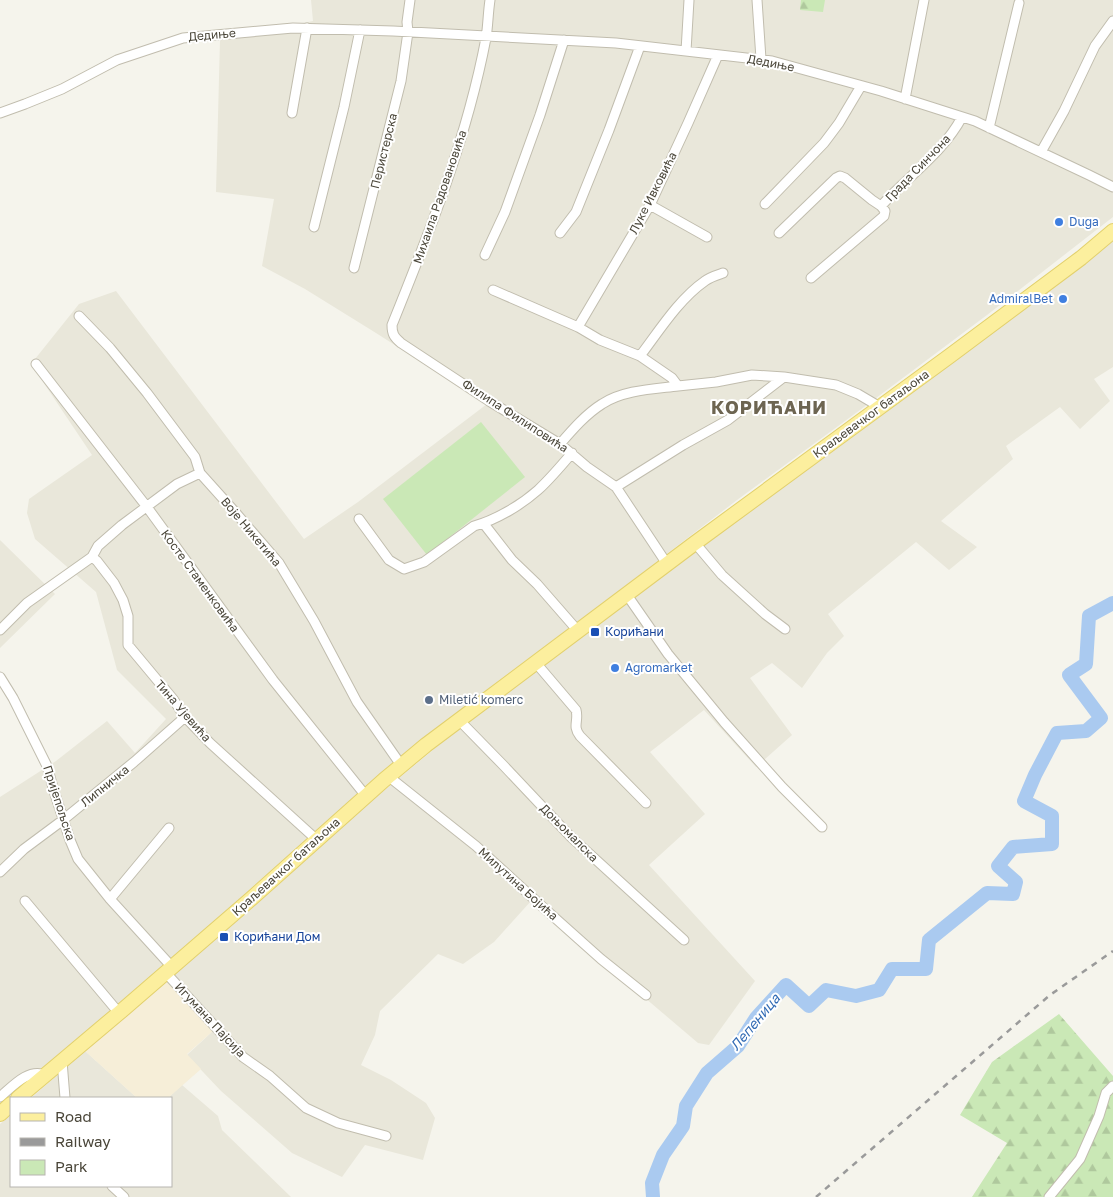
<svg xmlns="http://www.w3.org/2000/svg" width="1113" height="1197" viewBox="0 0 1113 1197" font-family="'Golos Text',sans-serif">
	<defs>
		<pattern id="forest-firs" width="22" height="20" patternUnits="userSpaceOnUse" patternTransform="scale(1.25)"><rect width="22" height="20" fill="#cae8b6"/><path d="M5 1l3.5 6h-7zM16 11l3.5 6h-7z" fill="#afc89d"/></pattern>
	</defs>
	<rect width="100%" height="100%" fill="#f5f4ec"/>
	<!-- residential -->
	<path fill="#e9e7da" d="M311,0H1113V217L987,315L860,410L737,500L616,593L498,681L415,746L305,844L0,1105V797L56,761L107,721L135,753L166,719L117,670L96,592L35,539L27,513L29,499L92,455L31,364L79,304L116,291L304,539L358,502L487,404L376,333L305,289L262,266L274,199L216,192L220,40L313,21Z
		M1113,240V367L1094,379L1110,401L1080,429L1060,407L1006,446L1013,459L941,521L977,547L949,570L916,542L828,614L844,636L827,653L802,688L772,663L750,678L792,735L756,767L704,710L650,752L705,814L649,865L755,981L709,1045L698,1043L531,901L494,942L463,964L438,954L380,1011L375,1035L361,1065L391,1080L426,1103L435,1118L423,1160L365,1145L342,1177L292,1153L221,1091L187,1055L213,1031L166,981L346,822L445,740L611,611Z
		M0,540L55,594L0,648Z
		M85,1051L137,1098H31Z
		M182,1085L218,1116L222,1130L291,1197H0V1124L11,1115V1186H171V1098H168Z"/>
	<!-- commercial -->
	<path fill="#f6eed8" d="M166,981L213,1031L187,1054L201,1069L168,1098H137L85,1051Z"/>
	<!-- forest -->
	<path fill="url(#forest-firs)" d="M801,0H825L823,12L800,10Z
		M1059,1014L1113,1076V1197H972L1007,1143L960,1115L992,1062Z"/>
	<!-- green -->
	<path fill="#cae8b6" d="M481,422L525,477L427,555L383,499Z"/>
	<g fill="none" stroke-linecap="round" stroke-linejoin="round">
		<!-- river -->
		<path stroke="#aacaf0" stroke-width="14" d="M653,1197L652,1183L663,1155L683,1126L686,1106L707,1073L738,1046L756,1018L786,985L809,1006L826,990L856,996L879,990L892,969H926L929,940L987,893L1013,894L1016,882L998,866L1013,847L1052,844V816L1024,801L1035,775L1057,733L1086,731L1101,718L1069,675L1086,664L1089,616L1113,603"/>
		<defs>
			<path id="street" d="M490,0C488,13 488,26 486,38C467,138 430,231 392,325C392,334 394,337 401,343L489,401L560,444L587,467L616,487L667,564
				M757,0L761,59
				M686,51L689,0
				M905,99L924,0
				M0,113L25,104L62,89L117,60L183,38L293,28L393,31L616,43L772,61L881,91L975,121L1089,175L1113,187
				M292,113L307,28
				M989,128L1019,3
				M1041,152L1064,111L1095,46L1113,21
				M765,204L824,143L839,123L861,86
				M650,205L707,237
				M314,227L344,107L360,30
				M560,233L576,212L609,130L640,46
				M779,233L836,178L840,176L845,178L872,200L881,206C908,176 943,153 962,117
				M485,255L505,212L540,115L564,40
				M354,268L401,81L408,32L407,22L410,0
				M811,278L884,216L885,211L881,206
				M493,290L578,327L600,340L640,356L672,378L678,386L716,382L752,375L784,377L836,385L858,394L880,407
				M79,316L110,348L147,393L195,457L200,473L235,512L279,563L314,621L357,702L401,765
				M578,327L650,205L688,123L718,55
				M640,356C659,331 679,299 705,281C710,277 717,275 723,273
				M36,364L147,507L273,680L366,796
				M560,444C573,429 586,414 602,404C623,390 654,389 678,386
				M616,487L683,445L728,420L784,377
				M359,519L389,560L404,569L424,562L474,526C496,520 521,505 538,490C550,479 561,466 572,453
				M484,524L512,560L537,584L578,631
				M695,543L722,575L765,614L785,629
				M92,557L97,561L114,583L123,600L128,616V645L173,699L185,717L210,743L317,840
				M627,595L668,654L724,722L782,787L822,827
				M0,630L27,603L92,557L98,546L122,525L177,484L200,473
				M536,663L576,710C579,721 572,726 580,736L646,803
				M0,677L13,698L47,766L54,791L70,840L78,859L110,899L172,967
				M459,720L504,766L571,837L684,940
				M388,776L476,846L545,909L601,959L646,995
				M0,872L24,849L63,820L134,762L185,717
				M110,899L169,828
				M25,901L119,1013
				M166,973L243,1057L270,1076L306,1108L338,1123L386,1136
				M62,1061L65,1098
				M0,1097C12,1087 28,1068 45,1075
				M112,1186L124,1197
				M1049,1197L1080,1159L1099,1116L1106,1093L1113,1086"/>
			<path id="primary" d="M18,1098L62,1061L119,1013L252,898L384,780L426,745L695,543L951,355L1081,258L1113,231
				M0,1114L11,1104"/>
		</defs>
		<!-- street casing -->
		<use href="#street" stroke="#c1bdae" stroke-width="11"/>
		<!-- primary casing -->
		<use href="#primary" stroke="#e2d06d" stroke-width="16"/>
		<!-- street -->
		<use href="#street" stroke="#fff" stroke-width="9"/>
		<!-- primary -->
		<use href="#primary" stroke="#fcef9e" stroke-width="14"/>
		<!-- rail -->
		<path stroke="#9a9a9a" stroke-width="2.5" stroke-dasharray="6 6" stroke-linecap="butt" d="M816,1197L1050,995L1113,951"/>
	</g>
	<!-- markers -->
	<g fill="#3f7fe0" stroke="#fff" stroke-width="2">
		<circle cx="1059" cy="222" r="5"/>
		<circle cx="1063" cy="299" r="5"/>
		<circle cx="615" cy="668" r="5"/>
	</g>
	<g fill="#1a4fb4" stroke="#fff" stroke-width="2">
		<rect x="590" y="627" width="10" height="10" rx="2.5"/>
		<rect x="219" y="932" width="10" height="10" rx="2.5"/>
	</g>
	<circle fill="#5c6f8a" stroke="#fff" stroke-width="2" cx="429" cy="700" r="5"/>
	<g text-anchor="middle" stroke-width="4" stroke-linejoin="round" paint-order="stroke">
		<!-- street labels -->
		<g font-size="12" fill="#4a4639" stroke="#fff">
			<text transform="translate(212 35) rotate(-5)" y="4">Дедиње</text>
			<text transform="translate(771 63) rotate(11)" y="4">Дедиње</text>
			<text transform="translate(384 151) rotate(-76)" y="4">Перистерска</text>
			<text transform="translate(918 168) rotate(-46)" y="4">Града Синчона</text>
			<text transform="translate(653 193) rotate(-63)" y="4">Луке Ивковића</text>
			<text transform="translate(440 197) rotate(-71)" y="4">Михаила Радовановића</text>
			<text transform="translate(871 414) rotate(-36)" y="4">Краљевачког батаљона</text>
			<text transform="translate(515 416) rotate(33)" y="4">Филипа Филиповића</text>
			<text transform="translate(251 532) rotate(50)" y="4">Воје Никетића</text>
			<text transform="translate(200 581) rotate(54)" y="4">Косте Стаменковића</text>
			<text transform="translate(183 711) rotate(49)" y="4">Тина Ујевића</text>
			<text transform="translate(105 786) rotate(-39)" y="4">Липничка</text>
			<text transform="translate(59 803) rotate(72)" y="4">Пријепољска</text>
			<text transform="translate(569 833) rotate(45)" y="4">Доњомалска</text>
			<text transform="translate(286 867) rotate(-42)" y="4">Краљевачког батаљона</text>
			<text transform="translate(518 884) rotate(42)" y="4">Милутина Бојића</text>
			<text transform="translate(210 1020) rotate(47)" y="4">Игумана Пајсија</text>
		</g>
		<!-- shop labels -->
		<g font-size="12" fill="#366cbe" stroke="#fff" text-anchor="start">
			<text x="1069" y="226">Duga</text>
			<text x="1053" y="303" text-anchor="end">AdmiralBet</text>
			<text x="625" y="672">Agromarket</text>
		</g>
		<!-- transit labels -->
		<g font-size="12" fill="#164399" stroke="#fff" text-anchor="start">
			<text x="605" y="636">Корићани</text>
			<text x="234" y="941">Корићани Дом</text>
		</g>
		<!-- service labels -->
		<g font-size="12" fill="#4e5e75" stroke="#fff" text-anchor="start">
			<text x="439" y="704">Miletić komerc</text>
		</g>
		<!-- water labels -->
		<g font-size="14" font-style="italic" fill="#336cb5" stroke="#fff">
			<text transform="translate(755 1022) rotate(-50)" y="5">Лепеница</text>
		</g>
		<!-- district labels -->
		<g font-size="18" font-weight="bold" letter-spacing="1" fill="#6d6551" stroke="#fff">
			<text x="769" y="414">КОРИЋАНИ</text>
		</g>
	</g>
	<!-- legend -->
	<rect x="10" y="1097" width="162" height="90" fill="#ffffff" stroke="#b7b5b0"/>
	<rect x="20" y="1113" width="25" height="8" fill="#fcef9e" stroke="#b7b5b0"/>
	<text x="55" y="1122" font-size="15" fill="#4a4639">Road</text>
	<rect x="20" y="1138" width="25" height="8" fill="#9a9a9a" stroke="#b7b5b0"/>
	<text x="55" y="1147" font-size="15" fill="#4a4639">Railway</text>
	<rect x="20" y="1160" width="25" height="15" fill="#cae8b6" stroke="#b7b5b0"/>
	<text x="55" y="1172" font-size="15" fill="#4a4639">Park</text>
</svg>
